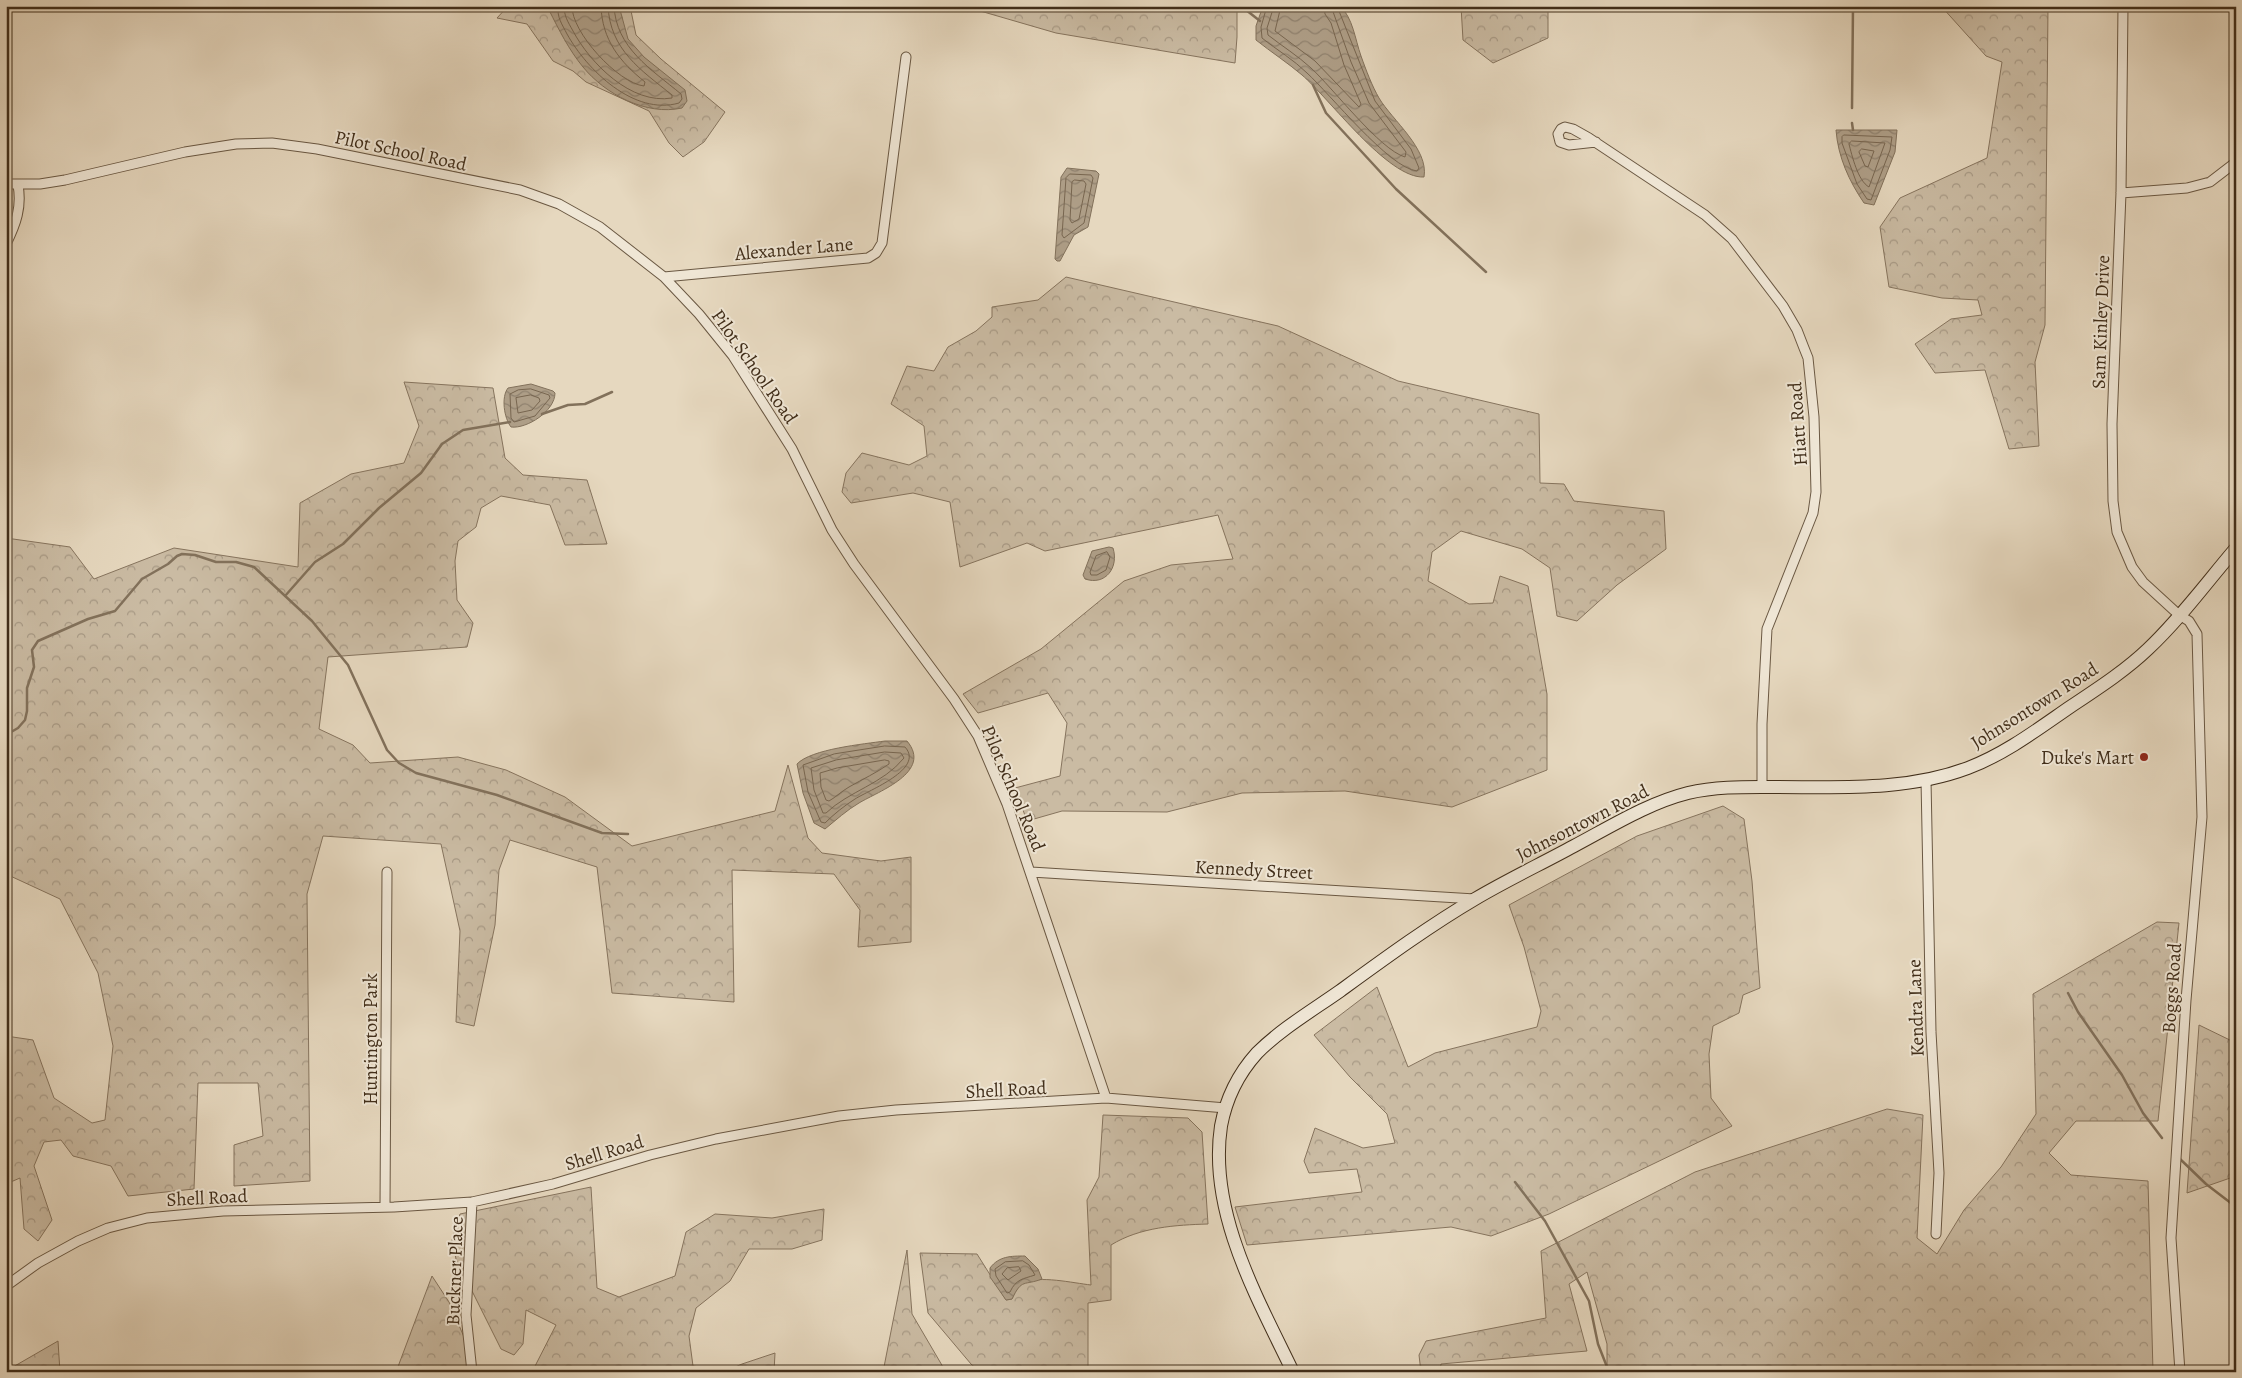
<svg xmlns="http://www.w3.org/2000/svg" width="2242" height="1378" viewBox="0 0 2242 1378" font-family="Alegreya,serif">
	<defs>
		<pattern id="forest-crowns" width="20" height="18" patternUnits="userSpaceOnUse" patternTransform="scale(1.25)"><rect width="20" height="18" fill="#cabba3"/><path d="M2 6a3 3 0 1 1 6 0M12 15a3 3 0 1 1 6 0" fill="none" stroke="#a69884"/></pattern>
		<pattern id="water-waves" width="16" height="10" patternUnits="userSpaceOnUse" patternTransform="scale(1.25)"><rect width="16" height="10" fill="#ae9e87"/><path d="M0 5q4-4 8 0t8 0" fill="none" stroke="#8f816e"/></pattern>
	</defs>
	<rect width="100%" height="100%" fill="#e6d8bf"/>
	<filter id="stains"><feTurbulence type="fractalNoise" baseFrequency=".004" numOctaves="4"/><feColorMatrix values="0 0 0 0 .2 0 0 0 0 .09 0 0 0 0 .02 0 0 0 .5 -.17"/></filter>
	<radialGradient id="worn" r=".72"><stop offset=".6" stop-color="#630" stop-opacity="0"/><stop offset="1" stop-color="#630" stop-opacity=".3"/></radialGradient>
	<!-- forest -->
	<path fill="url(#forest-crowns)" stroke="#86745e" d="M508,6H630L636,35L661,59L725,112L704,142L683,157L669,143L649,111L586,82L573,71L553,61L527,24L497,18Z
		M963,6H1237V37L1235,63L1056,33Z
		M1461,6H1548V38L1493,63L1463,40Z
		M1941,6H2048L2045,325L2035,362L2039,446L2009,449L1985,370L1935,373L1915,344L1951,319L1982,315L1978,300L1942,298L1889,287L1880,227L1900,198L1987,158L2002,62L1986,56Z
		M1066,277L1278,326L1398,381L1539,414L1540,483L1564,484L1574,501L1664,511L1666,549L1617,585L1577,621L1557,616L1550,568L1522,549L1461,531L1432,552L1428,581L1469,604L1493,603L1500,576L1528,586L1547,694V770L1452,807L1345,791L1242,793L1167,812L1062,811L1027,821L1015,788L1060,776L1067,723L1048,693L978,713L963,694L1041,649L1124,581L1171,565L1233,559L1218,515L1045,551L1027,543L960,567L950,502L913,493L851,503L842,492L846,473L862,453L909,465L927,456L924,426L891,404L907,366L934,371L948,347L976,331L992,317V307L1038,300Z
		M404,382L493,388L505,458L523,475L587,480L607,544L565,545L550,505L501,496L481,508L476,527L458,541L455,561L457,600L473,623L467,647L328,657L319,729L353,745L370,763L458,757L506,770L565,797L632,846L775,811L788,765L808,838L822,853L881,861L911,857V942L858,947L860,910L834,874L732,870L734,1002L612,993L597,867L510,840L499,870L495,925L474,1026L456,1022L460,931L441,844L323,836L307,894L310,1181L234,1186V1145L263,1136L258,1083H198L194,1189L128,1196L111,1166L73,1156L61,1140L44,1142L34,1166L52,1220L38,1241L24,1229L20,1178L6,1184V1036L33,1040L54,1098L92,1123L105,1120L113,1046L98,973L60,899L6,874V538L70,547L94,579L174,548L298,567L300,503L351,474L404,463L419,426Z
		M1723,806L1744,819L1752,881L1760,988L1743,995L1739,1013L1713,1026L1709,1054L1711,1098L1732,1126L1549,1214L1491,1236L1451,1227L1247,1245L1235,1207L1362,1192L1357,1169L1309,1173L1304,1161L1315,1128L1363,1148L1395,1143L1387,1114L1350,1077L1314,1035L1377,987L1408,1067L1435,1053L1537,1027L1541,1011L1524,947L1509,905L1637,836Z
		M2157,922L2179,923L2158,1121H2076L2049,1153L2071,1175L2148,1181L2153,1372H1607V1344L1587,1272L1569,1284L1587,1351L1441,1364L1440,1372H1421L1419,1355L1426,1341L1546,1318L1541,1251L1695,1172L1887,1109L1923,1115L1917,1238L1937,1254L1964,1210L2001,1167L2036,1114L2033,994Z
		M2199,1025L2236,1043V1176L2187,1193Z
		M1103,1115L1188,1118L1202,1132L1208,1224C1176,1225 1140,1227 1111,1245V1300L1088,1303V1372H980L971,1364L928,1313L920,1253L977,1254L1006,1300L1012,1299C1015,1293 1017,1286 1023,1283C1039,1275 1073,1283 1091,1285L1087,1200L1099,1177Z
		M591,1187L597,1288L619,1297L675,1276L686,1232L715,1214L772,1218L824,1209L822,1240L792,1249H749L730,1281L696,1308L689,1336L693,1366L726,1371L742,1364L775,1353L774,1372H532L556,1325L526,1310L523,1344L514,1355L501,1349L456,1259L452,1240L460,1214Z
		M907,1250L912,1314L943,1367L942,1372H883Z
		M432,1276L449,1302L479,1372H396Z
		M58,1341L60,1372H6V1371Z"/>
	<!-- water -->
	<path fill="url(#water-waves)" stroke="#82715b" d="M557,6H619L628,39L644,57L685,90L687,101L682,108C646,116 605,94 583,67C569,50 559,30 549,10Z
		M1263,6H1340C1353,18 1355,39 1361,56C1366,70 1372,86 1379,98C1392,120 1429,149 1424,177C1388,179 1329,98 1302,75C1288,63 1271,52 1256,40V26Z
		M1836,130H1897L1895,152L1874,205L1864,203C1849,181 1838,157 1836,130Z
		M1067,168L1096,171L1099,174L1088,227L1074,235L1060,261H1057L1055,259L1061,177Z
		M531,384L553,391L555,393C555,411 527,429 511,427C504,418 501,397 508,388Z
		M1109,547L1113,548C1119,567 1106,586 1085,579L1083,575L1092,551Z
		M885,741H907C933,772 879,791 859,803C847,810 836,820 825,829L814,823L803,793L797,764C811,749 864,744 885,741Z
		M1025,1256L1038,1269L1042,1279C1024,1286 1022,1278 1012,1299L1006,1300L990,1277V1268C999,1256 1011,1256 1025,1256Z"/>
	<g fill="none" stroke-linecap="round" stroke-linejoin="round">
		<!-- shore -->
		<path stroke="#786650" stroke-width="1" d="M558,6C557,18 562,24 567,34C587,70 634,116 679,103L682,99L681,94C651,69 616,48 614,6
			M564,6C564,16 568,22 573,31C590,63 631,105 672,98V95C641,70 610,50 608,6
			M572,6C571,32 618,83 644,86L645,82C620,62 602,40 601,6
			M1267,6L1261,27L1262,38C1277,50 1294,60 1307,73C1330,94 1389,168 1417,171L1419,168L1411,149L1375,101L1337,6
			M1274,6L1267,28L1268,35C1282,46 1298,56 1311,68C1332,87 1380,150 1405,157L1406,152L1369,103L1351,62L1331,6
			M1281,6L1275,31L1315,61L1359,107L1361,104L1344,65L1331,23L1325,14L1324,6
			M1844,135L1892,137L1890,150L1871,200L1867,199L1857,184L1842,143V137Z
			M1852,141L1885,143L1869,187C1858,181 1852,156 1849,144Z
			M1862,149L1874,151L1868,167L1865,166L1859,152Z
			M1070,174L1091,175L1093,178L1084,223L1064,238L1062,235L1066,178Z
			M1075,180L1084,181L1086,184L1079,219L1072,223L1070,220L1072,182Z
			M531,389L549,395L550,398L535,416L514,422L511,418L510,394L518,390Z
			M531,395L539,398L540,401L532,410L518,413L516,398Z
			M1107,552L1110,557L1106,570L1097,575H1091L1090,572L1096,556Z
			M885,746L905,747C925,769 869,790 855,799C844,806 834,814 825,823L821,822L808,792L803,765L834,754Z
			M885,752L901,753L904,758C883,784 849,791 826,813H823L814,790L811,768L836,760Z
			M885,760L889,761V764C876,773 863,779 849,787C842,791 836,797 829,801L826,800L821,787L820,773L837,768Z
			M1023,1261L1029,1265L1035,1275C1023,1279 1016,1279 1010,1292L1007,1293L996,1276L995,1269L1005,1262Z
			M1019,1267L1021,1271L1008,1280L1002,1274L1007,1268Z"/>
		<!-- stream -->
		<path stroke="#82715b" stroke-width="2.5" d="M1241,6L1260,21
			M1313,85L1326,113L1396,189L1486,272
			M1852,108L1853,6
			M1852,123L1853,130
			M542,414L568,405L585,404L612,392
			M285,596L315,562L343,544L379,508L421,473L442,444L463,430L510,422
			M6,735L18,728L25,720L27,711V688L34,667L32,650L38,641L88,619L115,611L142,579L168,564L177,556L182,554L195,555L216,562H236L254,567L312,621L348,665L387,750L399,763L416,773L497,795L602,833L628,834
			M2068,993L2078,1012L2122,1075L2143,1113L2162,1138
			M2179,1158L2206,1184L2236,1207
			M1515,1182L1545,1221L1589,1301L1598,1344L1609,1372"/>
		<defs>
			<path id="street" d="M2123,6L2121,193L2112,424L2113,501L2117,532L2132,567L2143,582L2179,615L2189,621L2197,634L2202,817L2186,1000L2171,1238L2180,1372
				M1596,142L1569,145L1560,142L1558,134L1561,129L1565,127L1573,129L1589,138L1705,215L1732,239L1783,306L1797,330L1804,348L1808,358L1814,417L1816,492L1813,513L1767,629L1762,724V787
				M6,184H40L65,180L185,152L236,144L272,143L317,149L520,190L559,204L600,227L664,277L699,314L733,356L792,449L832,530L854,564L954,699L978,736L1007,804L1106,1098
				M2121,193L2187,188L2210,182L2236,162
				M6,244C16,224 22,207 18,185
				M664,277L868,258L876,253L882,243L906,57
				M1926,780L1931,1032L1939,1173L1936,1234
				M1031,872L1475,899
				M385,1207L387,872
				M6,1286L38,1263L78,1241L108,1228L147,1218L223,1211L394,1207L472,1202L553,1184L650,1155L716,1139L839,1116L896,1110L1106,1098L1226,1108
				M472,1372L466,1315L472,1202"/>
			<path id="secondary" d="M1293,1372C1257,1297 1208,1212 1221,1126C1226,1099 1239,1073 1257,1053C1281,1029 1313,1010 1340,991C1384,959 1429,926 1475,899C1507,880 1541,864 1574,846C1610,827 1648,803 1688,793C1718,786 1747,787 1777,787C1841,787 1907,791 1968,768C2005,754 2038,729 2070,707C2097,689 2125,671 2148,649C2180,619 2207,582 2236,548"/>
		</defs>
		<!-- street casing -->
		<use href="#street" stroke="#6a5843" stroke-width="11"/>
		<!-- secondary casing -->
		<use href="#secondary" stroke="#412e1a" stroke-width="14"/>
		<!-- street -->
		<use href="#street" stroke="#efe6d5" stroke-width="9"/>
		<!-- secondary -->
		<use href="#secondary" stroke="#efe6d5" stroke-width="12"/>
	</g>
	<!-- markers -->
	<circle fill="#8f2418" stroke="#efe6d5" stroke-width="2" cx="2144" cy="757" r="5"/>
	<g text-anchor="middle" stroke-width="4" stroke-linejoin="round" paint-order="stroke">
		<!-- street labels -->
		<g font-size="19" fill="#412e1a" stroke="#efe6d5">
			<text transform="translate(401 150) rotate(12)" y="7">Pilot School Road</text>
			<text transform="translate(794 248) rotate(-5)" y="7">Alexander Lane</text>
			<text transform="translate(2100 322) rotate(-88)" y="7">Sam Kinley Drive</text>
			<text transform="translate(755 366) rotate(55)" y="7">Pilot School Road</text>
			<text transform="translate(1797 424) rotate(-94)" y="7">Hiatt Road</text>
			<text transform="translate(2034 705) rotate(-32)" y="7">Johnsontown Road</text>
			<text transform="translate(1014 788) rotate(67)" y="7">Pilot School Road</text>
			<text transform="translate(1582 822) rotate(-27)" y="7">Johnsontown Road</text>
			<text transform="translate(1254 869) rotate(3)" y="7">Kennedy Street</text>
			<text transform="translate(2171 988) rotate(-86)" y="7">Boggs Road</text>
			<text transform="translate(1915 1008) rotate(-92)" y="7">Kendra Lane</text>
			<text transform="translate(370 1039) rotate(-90)" y="7">Huntington Park</text>
			<text transform="translate(1006 1089) rotate(-3)" y="7">Shell Road</text>
			<text transform="translate(604 1152) rotate(-17)" y="7">Shell Road</text>
			<text transform="translate(207 1197) rotate(-3)" y="7">Shell Road</text>
			<text transform="translate(454 1271) rotate(-88)" y="7">Buckner Place</text>
		</g>
		<!-- poi labels -->
		<g font-size="19" fill="#412e1a" stroke="#efe6d5" text-anchor="end">
			<text x="2134" y="764">Duke's Mart</text>
		</g>
	</g>
	<!-- margin -->
	<rect width="2242" height="1378" fill="none" stroke="#e6d8bf" stroke-width="25"/>
	<rect x="8" y="8" width="2227" height="1363" fill="none" stroke="#412e1a" stroke-width="2.5"/>
	<rect x="12" y="12" width="2217" height="1353" fill="none" stroke="#412e1a"/>
	<rect width="100%" height="100%" filter="url(#stains)"/>
	<rect width="100%" height="100%" fill="url(#worn)"/>
</svg>
